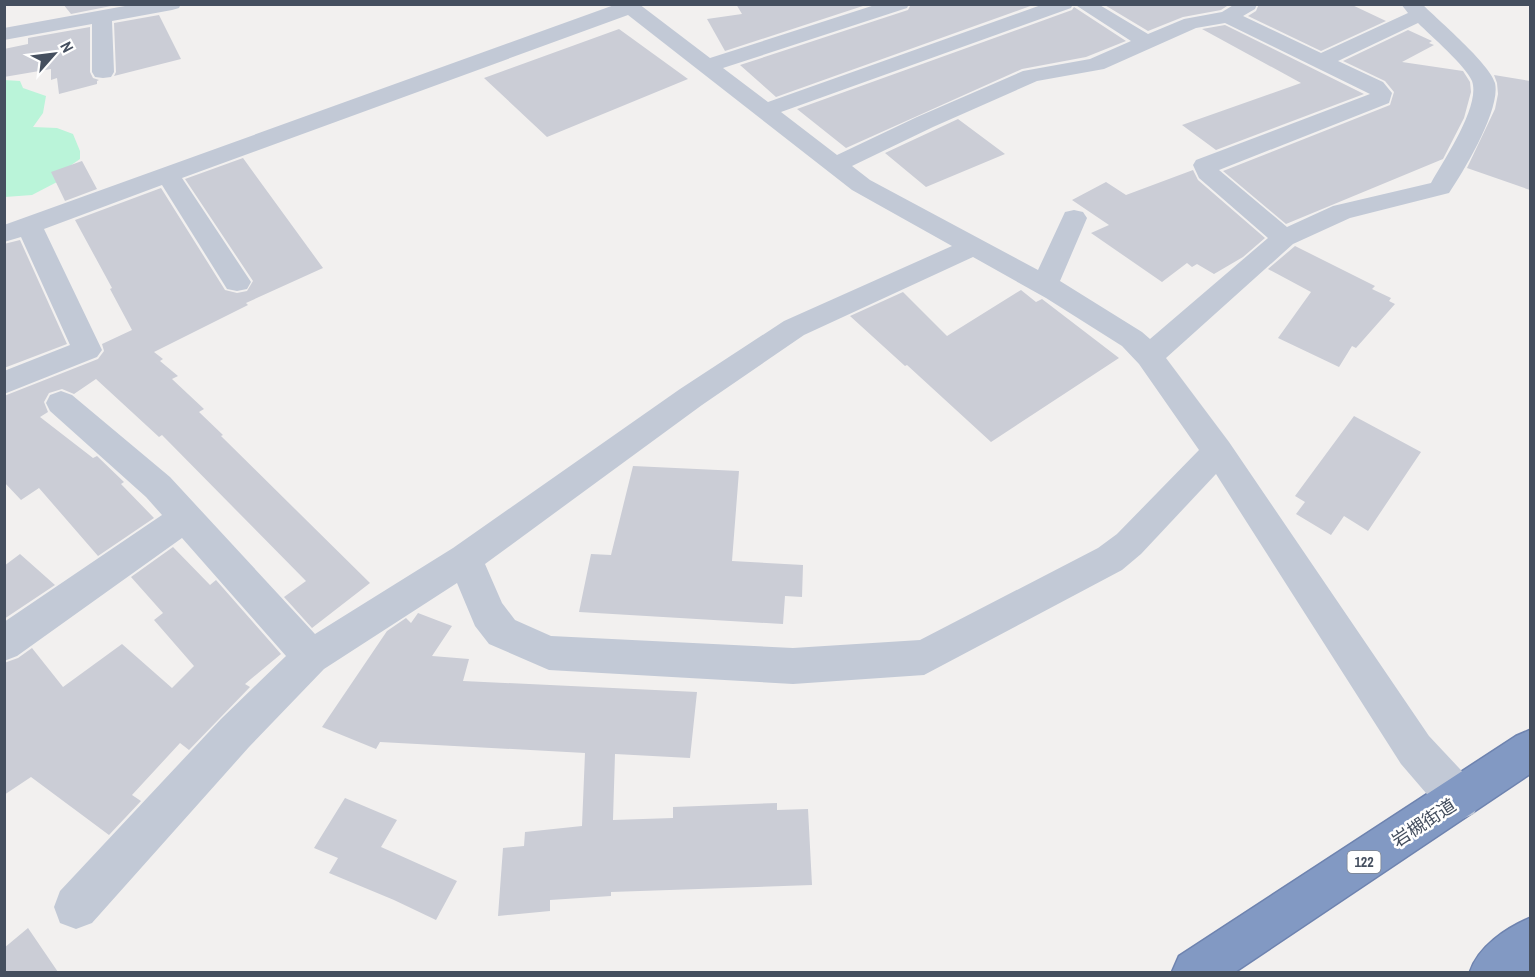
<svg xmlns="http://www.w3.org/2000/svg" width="1535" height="977" viewBox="0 0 1535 977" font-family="'Archivo Narrow','Noto Sans JP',sans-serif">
	<rect width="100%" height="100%" fill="#f2f0ef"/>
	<!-- green -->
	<path fill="#baf4d9" d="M4,80L20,81L23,88L46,96L43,113L33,127L57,128L73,134L80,151V159L64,170L57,182L32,195L5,197Z"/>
	<!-- building -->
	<path fill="#cbcdd6" d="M63,4H121L71,14Z
		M736,4H869L725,51L707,19L742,14Z
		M911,4H1036L776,97L740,65L908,10Z
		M1103,4H1230L1221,10L1183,17L1148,31Z
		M1259,4H1350L1386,21L1321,51L1248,16L1256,11Z
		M1074,7L1126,41L1086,57L1022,69L846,148L797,109L1072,10Z
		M159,15L181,59L114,76L116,72L114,23Z
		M1225,25L1364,94L1216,150L1182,125L1301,83L1202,29Z
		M90,27V72L93,78L99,80L97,81V84L59,94L57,78L51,80V69L4,77V49L28,44V38Z
		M619,29L688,79L547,137L484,78Z
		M1408,30L1432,41L1429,43L1434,45L1402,62L1463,71L1470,82L1471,92L1464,118L1443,159L1286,224L1223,171L1390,105L1394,92L1385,81L1343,61Z
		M1494,75L1530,81V190L1467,168L1495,109L1498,94L1497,83Z
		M958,119L1005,154L926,187L885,153Z
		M243,158L323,268L246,303L248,305L154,352L163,359L160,361L178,376L172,379L204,409L199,412L223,435L221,436L370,583L312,628L284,597L306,581L162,435L159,437L96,379L74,394L62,389L49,393L44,402L48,412L40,417L93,458L97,456L124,482L121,484L154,518L98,556L39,488L21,500L4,482V396L98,359L104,351L102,344L132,330L110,289L112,288L75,220L161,188L225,290L237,293L247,291L253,281L185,179Z
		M82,161L97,189L65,201L51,172Z
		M1193,170L1198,180L1265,238L1243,257L1214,274L1197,264L1192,267L1187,263L1162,282L1091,233L1109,225L1072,200L1106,182L1126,195Z
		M20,240L67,344L4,368V244Z
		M1295,246L1375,286L1372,289L1391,298L1389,301L1395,304L1356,348L1352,346L1339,367L1278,338L1311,292L1268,269Z
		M1021,290L1036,302L1042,299L1119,358L991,442L907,365L905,366L850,316L903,292L947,336Z
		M1354,416L1421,452L1368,531L1344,516L1331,535L1296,514L1305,502L1295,496Z
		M633,466L739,471L732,561L803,565L802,597L785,596L783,624L579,612L591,554L611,555Z
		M173,547L210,585L216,580L281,654L245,684L250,687L189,750L180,743L132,795L141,801L109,835L31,777L4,795V663L18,658L32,648L63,687L122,644L172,688L194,666L154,620L163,613L131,577Z
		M20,554L55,585L4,619V566Z
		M418,613L452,626L432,656L469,659L463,681L697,692L690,758L615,754L613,820L673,818V807L777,803V810L808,809L812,885L611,892V896L550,900V911L498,916L503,848L524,846L525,832L582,826L585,753L380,742L376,749L322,727L387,631L406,618L411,623Z
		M345,798L397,820L381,847L457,881L436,920L394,900L329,873L338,858L314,848Z
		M28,928L58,972H4V948Z"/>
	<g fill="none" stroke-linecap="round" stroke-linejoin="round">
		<defs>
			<path id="highway" d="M1530,730V774L1235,972H1172L1179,956L1516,736Z
				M1530,918V970L1528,972H1470C1478,947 1506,928 1530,918Z"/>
		</defs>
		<!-- highway casing -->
		<use href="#highway" stroke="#6e83af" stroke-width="3"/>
		<!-- minor -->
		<path fill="#c2c9d6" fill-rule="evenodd" d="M136,4H181L179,8L172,10L112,21L114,72L111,77L103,78L95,77L92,72V24L4,40V28Z
			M617,4H639L710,58L878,4H909L907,8L723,68L768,102L1044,4H1073L1071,8L781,112L837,155L917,117L1023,71L1090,59L1131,41L1074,4H1098L1148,34L1184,19L1222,12L1235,4H1257L1255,9L1243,16L1321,53L1408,13L1401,4H1422C1438,20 1490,64 1495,83C1501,109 1464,171 1449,193L1350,218L1293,244L1166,358L1229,442L1429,736L1474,784L1480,799L1474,814L1459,820L1444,814L1401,764L1216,474L1141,554L1122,570L924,675L793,684L549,670L489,644L475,626L457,583L324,669L249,747L92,923L76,929L60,923L54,907L60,891L221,719L286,656L182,538L17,656L4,661V622L162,515L146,497L50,411L46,403L50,395L61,391L72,395L170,477L315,634L453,548L680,389L784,321L952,246L852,190L628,15L182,178L251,282L247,289L237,291L227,289L162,185L44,229L102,350L97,357L4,394V371L70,345L21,237L4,242V225ZM1225,23L1370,94L1196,160L1193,165L1199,178L1268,238L1150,339L1142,332L1060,281L1087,218L1083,212L1074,210L1065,212L1038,270L870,180L852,166L933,127L1037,81L1104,69L1196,28ZM1418,23C1431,36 1466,66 1472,81C1481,106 1443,161 1431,183L1333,206L1287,227L1219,170L1389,103L1392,93L1383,82L1338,61ZM973,257L1046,298L1122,346L1139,364L1199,450L1117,534L1098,548L920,640L793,648L551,636L515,620L502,603L485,564L702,405L804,335Z"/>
		<!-- highway -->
		<use href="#highway" fill="#8299c3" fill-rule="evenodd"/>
	</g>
	<g text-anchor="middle" stroke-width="5" stroke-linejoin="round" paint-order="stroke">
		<!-- shield labels -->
		<rect fill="#fff" stroke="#7d848f" stroke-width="1.5" x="1347.5" y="851" width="33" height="22" rx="4.5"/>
		<g font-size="14" font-weight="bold" fill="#454f5f">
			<text x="1364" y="867">122</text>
		</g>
		<!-- near-street labels -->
		<g font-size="18" fill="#454f5f" stroke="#fff">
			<text transform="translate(1424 823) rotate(-33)" y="6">岩槻街道</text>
		</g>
	</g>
	<!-- border -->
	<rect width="1535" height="977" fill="none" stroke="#454f5f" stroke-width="12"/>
	<!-- north arrow -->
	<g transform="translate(54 54) rotate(62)" stroke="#ffffff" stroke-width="4.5" paint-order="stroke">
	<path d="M0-4.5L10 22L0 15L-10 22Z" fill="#454f5f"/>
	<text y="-9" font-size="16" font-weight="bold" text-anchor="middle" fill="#454f5f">N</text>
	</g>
</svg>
